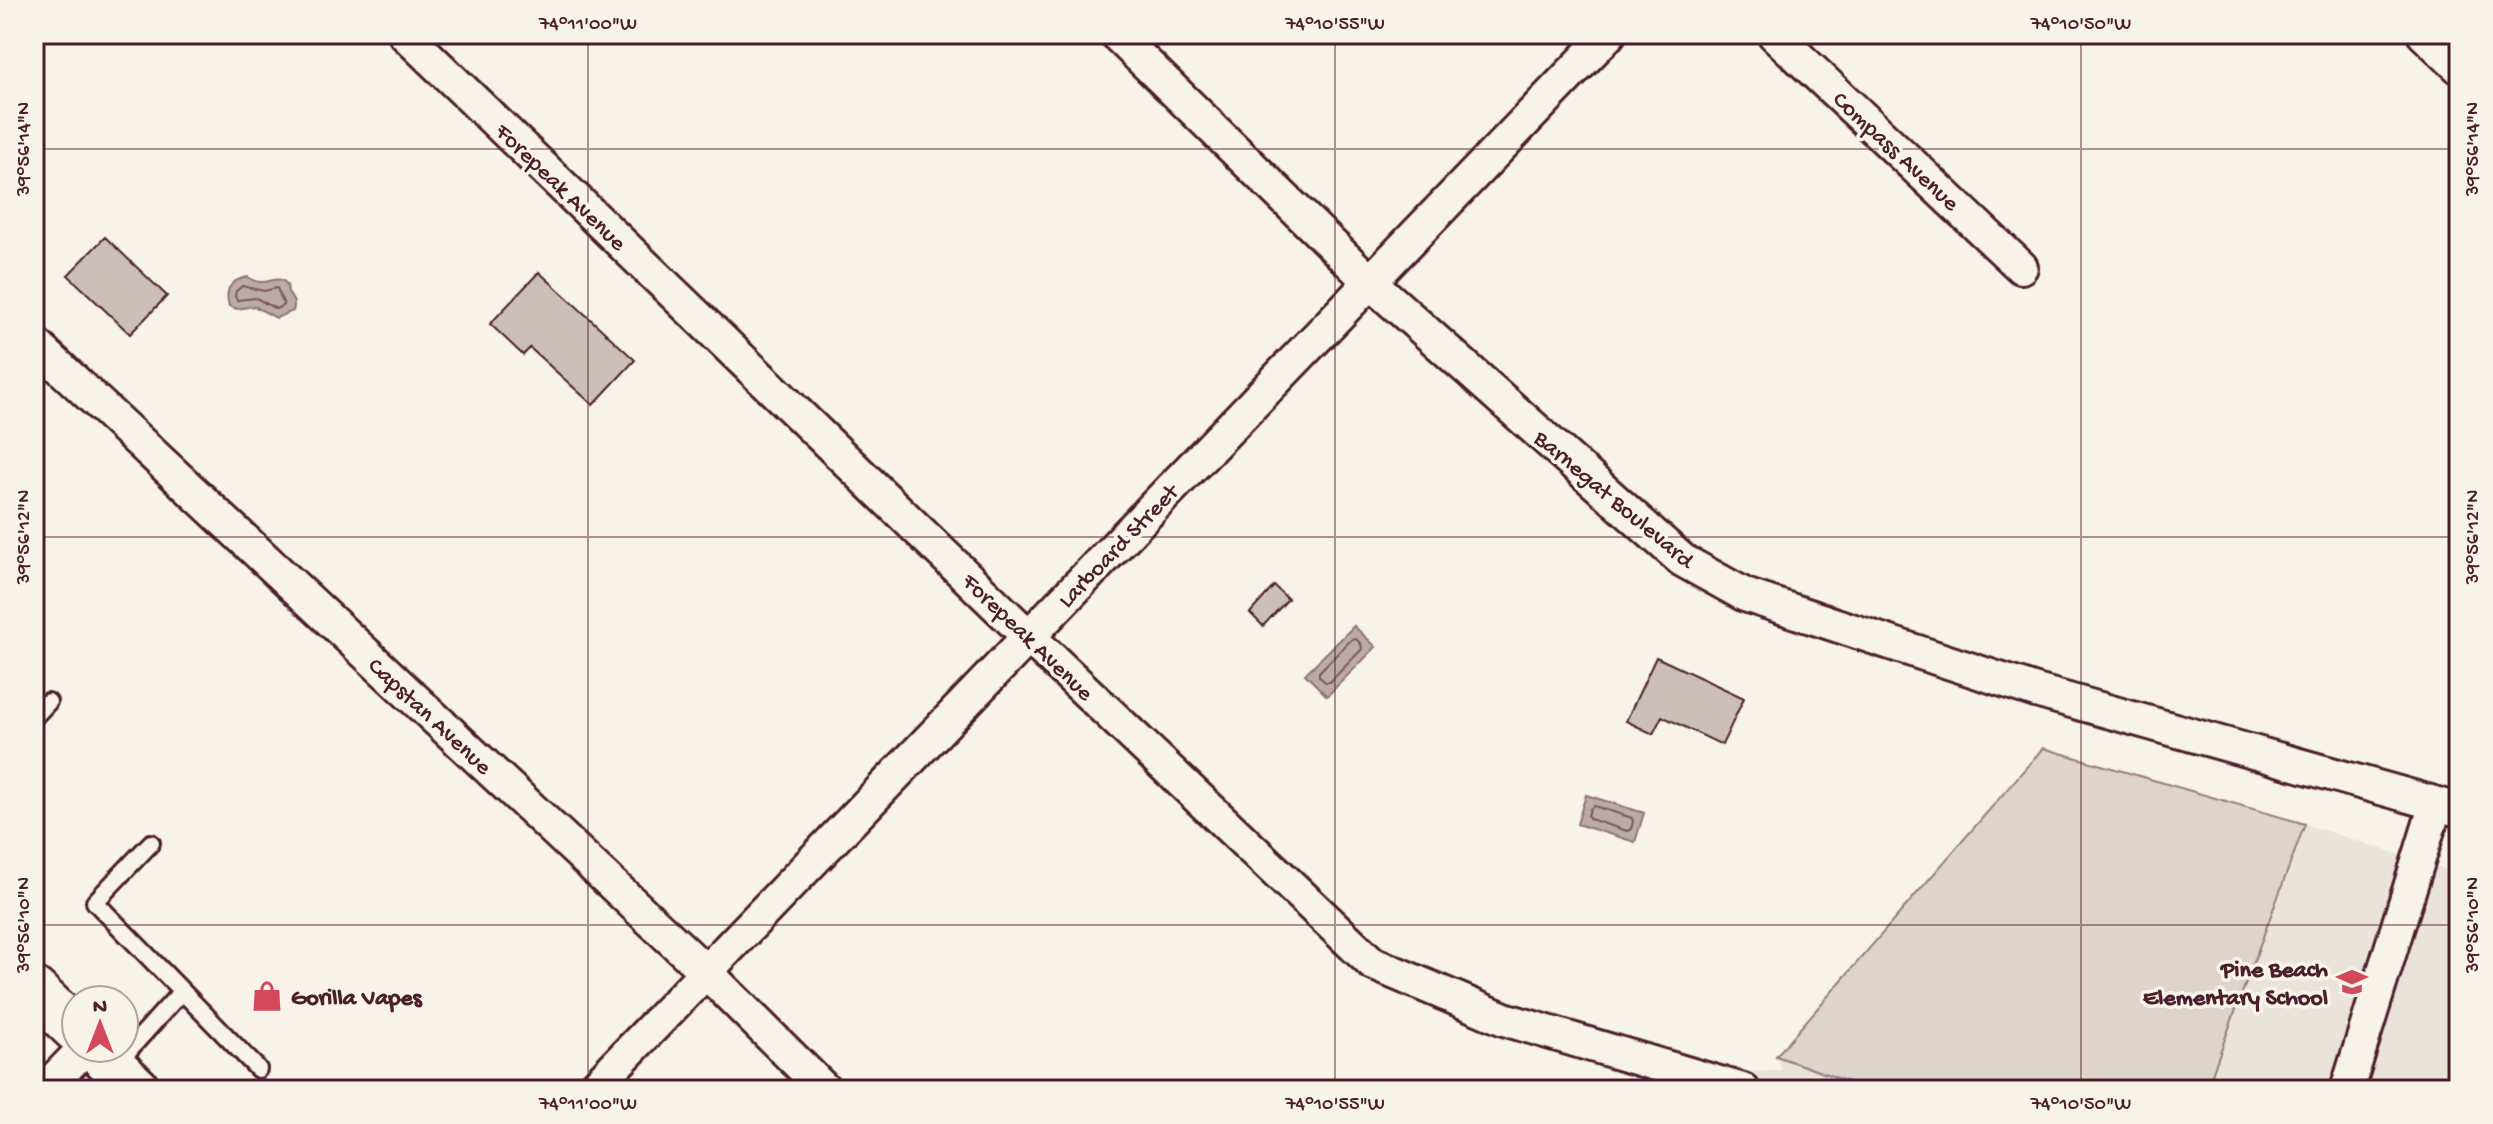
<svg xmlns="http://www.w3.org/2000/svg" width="2493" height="1124" viewBox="0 0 2493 1124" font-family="'Gochi Hand',sans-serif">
	<rect width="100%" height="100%" fill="#f7f3e8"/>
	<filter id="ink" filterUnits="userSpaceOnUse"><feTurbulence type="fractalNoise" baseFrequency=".0125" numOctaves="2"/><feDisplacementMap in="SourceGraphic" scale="16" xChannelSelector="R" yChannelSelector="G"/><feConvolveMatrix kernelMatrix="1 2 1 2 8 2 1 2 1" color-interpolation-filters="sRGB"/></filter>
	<g filter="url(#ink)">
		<!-- built -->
		<path fill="#eae3da" d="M2305,824L2459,874V1090H2206Z
			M1776,1056L1871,1090H1593L1575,1084L1782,1070Z"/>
		<!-- green -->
		<path fill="#ded4cc" stroke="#947a7c" stroke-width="2" d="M2043,748L2305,824L2206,1090H1871L1776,1056Z"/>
		<!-- water -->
		<path fill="#bcaaa7" stroke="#8e7275" stroke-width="2" d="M248,277C253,280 255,282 261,282C270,283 280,274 287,285C288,287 287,290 288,292C292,301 296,300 293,311L276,318L254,306L237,309L229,306C224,289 231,280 248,277Z
			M1354,626L1376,647L1327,696L1305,674Z
			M1586,795L1644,813L1635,842L1577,824Z"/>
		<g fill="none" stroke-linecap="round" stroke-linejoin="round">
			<!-- shore -->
			<path stroke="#78575d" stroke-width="2" d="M242,286L264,291L277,288L284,305L276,309L256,298L237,300L235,296L236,291Z
				M1352,639H1356L1361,644L1362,649L1330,682H1325L1319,676V672Z
				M1594,806L1632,818L1633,822L1631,829L1627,831L1590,819L1588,816L1590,809Z"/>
		</g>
		<!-- building -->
		<path fill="#ccbfb9" stroke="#4a1f2b" stroke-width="2" d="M105,237L167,296L130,334L68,275Z
			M539,272L635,360L593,405L530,348L523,355L490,324Z
			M1274,586L1288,599L1263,626L1250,613Z
			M1656,657L1744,698L1722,745L1662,716L1653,734L1626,721Z"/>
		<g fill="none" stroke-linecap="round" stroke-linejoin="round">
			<defs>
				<path id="lane" d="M34,717L48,702
					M151,843L95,902L258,1069
					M116,1064L182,991"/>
				<path id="street" d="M405,34L1029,637L1372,963L1504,1019L1743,1090
					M1116,34L1370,282L1682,560L1745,595L2036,691L2459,810
					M1774,34L2021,267
					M2424,34L2459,67
					M34,343L706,972L825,1090
					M44,1090L85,1048
					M592,1090L1609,34
					M2347,1090L2436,804"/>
				<path id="highway" d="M34,990L76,1030
					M95,1048L138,1090"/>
			</defs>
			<!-- lane casing -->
			<use href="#lane" stroke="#4a1f2b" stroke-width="22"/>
			<!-- street casing -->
			<use href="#street" stroke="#4a1f2b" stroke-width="38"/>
			<!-- highway casing -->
			<use href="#highway" stroke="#4a1f2b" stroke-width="50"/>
			<!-- lane -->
			<use href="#lane" stroke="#f7f3e8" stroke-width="16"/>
			<!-- street -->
			<use href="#street" stroke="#f7f3e8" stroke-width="32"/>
			<!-- highway -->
			<use href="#highway" stroke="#f7f3e8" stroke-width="44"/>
		</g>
	</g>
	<!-- ticks -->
	<path fill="none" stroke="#4a1f2b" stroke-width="2" stroke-opacity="0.45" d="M588,34V1090M1335,34V1090M2081,34V1090M34,149H2459M34,537H2459M34,925H2459"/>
	<!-- icons -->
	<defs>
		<symbol id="school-bare" viewBox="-9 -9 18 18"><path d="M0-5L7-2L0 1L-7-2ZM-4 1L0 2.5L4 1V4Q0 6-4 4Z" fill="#d1495b" stroke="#f7f3e8" stroke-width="2.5" paint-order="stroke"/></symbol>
		<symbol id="shop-bare" viewBox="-9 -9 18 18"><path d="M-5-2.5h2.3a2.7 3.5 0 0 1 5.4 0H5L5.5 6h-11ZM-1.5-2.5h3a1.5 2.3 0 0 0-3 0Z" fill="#d1495b" stroke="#f7f3e8" stroke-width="2.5" paint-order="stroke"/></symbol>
	</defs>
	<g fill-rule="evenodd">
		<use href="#school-bare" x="2330" y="960" width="44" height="44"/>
		<use href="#shop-bare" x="245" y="974" width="44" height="44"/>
	</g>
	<g text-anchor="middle" stroke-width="7" stroke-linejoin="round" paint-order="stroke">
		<!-- street labels -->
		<g font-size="24" fill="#4a1f2b" stroke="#f7f3e8">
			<text transform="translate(1897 150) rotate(43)" y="8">Compass Avenue</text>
			<text transform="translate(562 186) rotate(44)" y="8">Forepeak Avenue</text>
			<text transform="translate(1615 498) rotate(40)" y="8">Barnegat Boulevard</text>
			<text transform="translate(1117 545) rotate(-46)" y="8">Larboard Street</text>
			<text transform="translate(1029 636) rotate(44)" y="8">Forepeak Avenue</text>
			<text transform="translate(431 715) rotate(43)" y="8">Capstan Avenue</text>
		</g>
		<!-- poi labels -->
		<g font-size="24" font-weight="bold" fill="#4a1f2b" stroke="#f7f3e8" text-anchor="end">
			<text x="2328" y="976">Pine Beach<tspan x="2328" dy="28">Elementary School</tspan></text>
			<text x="291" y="1004" text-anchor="start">Gorilla Vapes</text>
		</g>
	</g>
	<!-- margin -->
	<rect width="2493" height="1124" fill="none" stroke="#f7f3e8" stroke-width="88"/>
	<!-- north arrow -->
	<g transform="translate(100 1024)"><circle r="38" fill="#f7f3e8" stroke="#b29e9c" stroke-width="2"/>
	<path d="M0-6L14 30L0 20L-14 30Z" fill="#d1495b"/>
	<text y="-12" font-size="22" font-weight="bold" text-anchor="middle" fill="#4a1f2b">N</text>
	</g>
	<rect x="44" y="44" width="2405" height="1036" fill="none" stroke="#4a1f2b" stroke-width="3"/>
	<g font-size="20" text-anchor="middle" fill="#4a1f2b">
		<text x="588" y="29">74°11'00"W</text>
		<text x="1335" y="29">74°10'55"W</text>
		<text x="2081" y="29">74°10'50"W</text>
		<text transform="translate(22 149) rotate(-90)" y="7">39°56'14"N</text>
		<text transform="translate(2471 149) rotate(-90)" y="7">39°56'14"N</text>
		<text transform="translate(22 537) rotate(-90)" y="7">39°56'12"N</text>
		<text transform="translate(2471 537) rotate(-90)" y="7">39°56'12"N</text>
		<text transform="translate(22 925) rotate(-90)" y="7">39°56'10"N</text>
		<text transform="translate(2471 925) rotate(-90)" y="7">39°56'10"N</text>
		<text x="588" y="1109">74°11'00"W</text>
		<text x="1335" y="1109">74°10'55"W</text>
		<text x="2081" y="1109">74°10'50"W</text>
	</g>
</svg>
